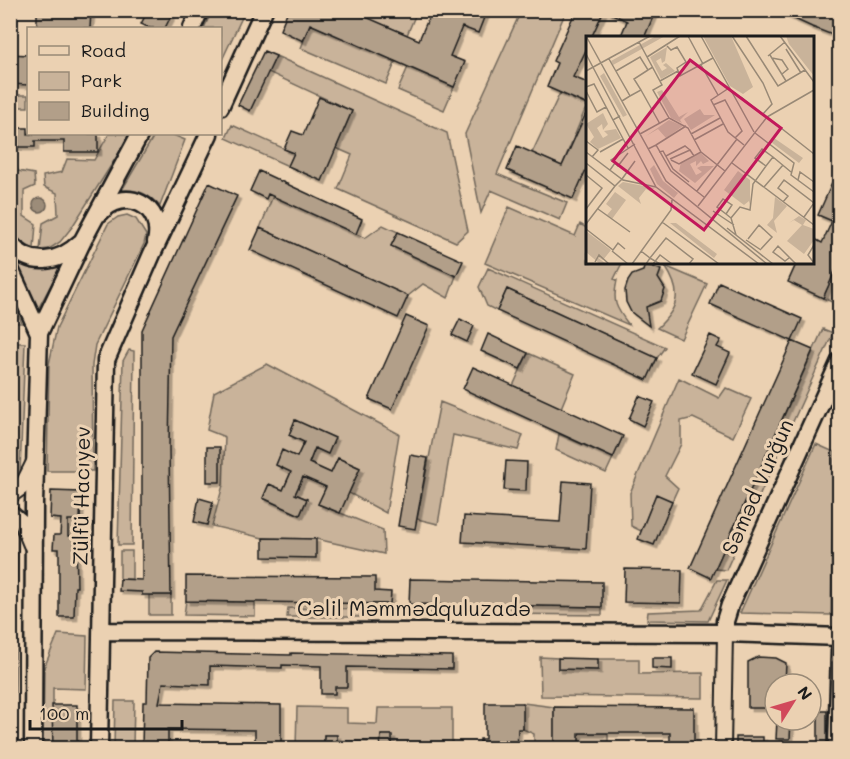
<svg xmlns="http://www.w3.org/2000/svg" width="850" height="759" viewBox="0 0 850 759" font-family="Mali,sans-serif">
	<defs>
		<filter id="shadow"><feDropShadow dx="3.5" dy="3.5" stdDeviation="0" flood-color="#0004"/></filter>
	</defs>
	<rect width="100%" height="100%" fill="#ebd1b2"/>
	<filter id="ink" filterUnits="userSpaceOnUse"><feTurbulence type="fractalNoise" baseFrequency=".0167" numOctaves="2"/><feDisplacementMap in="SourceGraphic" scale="12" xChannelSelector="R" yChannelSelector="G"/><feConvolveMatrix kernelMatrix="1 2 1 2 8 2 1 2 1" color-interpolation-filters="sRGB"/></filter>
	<g filter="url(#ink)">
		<!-- green -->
		<path fill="#c9b39a" stroke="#72685b" stroke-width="1.5" d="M212,11H245L221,62L220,28H204Z
			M350,11H417L407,35Z
			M521,11H566L497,174L567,203L560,220L491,190L481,213L465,134Z
			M310,24L396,61L386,84L301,48Z
			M276,56L447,133L468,231L456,242L338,189L352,155L336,148L352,111L268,72Z
			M408,67L454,87L444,110L398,90Z
			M560,93L587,105L562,166L532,153Z
			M11,95H28V107H11Z
			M232,125L294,153L288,166L226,138Z
			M109,134H131L72,227L60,242L49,249L40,250L43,223L58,215L57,193L44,187L43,176L62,172L67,159L94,160Z
			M155,134H171L185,140L160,206C148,194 139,189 122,190Z
			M10,156H13L18,171L34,174L35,186L24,191V216L36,224L34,249C25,245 14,237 11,227C7,215 10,171 10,156Z
			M273,196L365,238L383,225L398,232L391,246L456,276L448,298L423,284L408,296L260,228Z
			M509,207L575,236L580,224L587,228L588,262L622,263L614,279L617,280C612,302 616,308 629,325L485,263Z
			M127,215L136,219L146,235L144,244L95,345L92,365L93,471H47L49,364L57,327L108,224L118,217Z
			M839,260V305L823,298Z
			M16,262C32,270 43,270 61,266L38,309Z
			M665,266L707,284L681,339L657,328C680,307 682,292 665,266Z
			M488,268L665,347L657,358L507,289L497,311L487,306L479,287Z
			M11,298L22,323H11Z
			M823,329L833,333L726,570L715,569Z
			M11,343H25L20,473L11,483Z
			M129,350L134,351L132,545H118L123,361Z
			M528,353L575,374L561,408L513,386Z
			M267,364L399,434L386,513L349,493L360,468L338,458L331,473L309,463L315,448L328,454L295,420L289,435L304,442L297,457L282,451L276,465L291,472L283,490L269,484L263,498L300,515L307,499L295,494L303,477L326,487L318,504L383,530L384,554L316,539L263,538L212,526L223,485L225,437L207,430L214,392Z
			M679,378L719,398L726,388L751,399L733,437L693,418L681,421V444L665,476L678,488L672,501L656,495L641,531L631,526L630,493Z
			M440,402L523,435L518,450L453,435L438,524L417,519Z
			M559,434L613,458L606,473L556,450Z
			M816,444L834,452L831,615L740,613Z
			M10,520L18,532L14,748H10Z
			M120,551H132V579H120Z
			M717,580H727L708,621L647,620L648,612L701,610Z
			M149,595H171V615H149Z
			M186,601L255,602V616L184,615Z
			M409,604L602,607V615L409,613Z
			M288,608L391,609V617H287Z
			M58,634L87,636L86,689L53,688V748H43L44,668Z
			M540,657L558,658V669L597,670L598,659H639V674L703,673V698L541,696Z
			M115,701H134L133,748H114Z
			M523,703L554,707V748H534V734L523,729Z
			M297,707L347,708V723L377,724L378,708H452V748H392L391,735H381L380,742L337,741L336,735H324V748H296Z
			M579,733H608V748H579Z
			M204,744L250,745V748H205Z"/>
		<!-- water -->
		<path fill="#9c8c79" stroke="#695f54" stroke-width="1.5" d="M33 205a7 7 0 1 1 14 0a7 7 0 1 1-14 0Z"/>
		<!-- building -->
		<path fill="#b29f89" stroke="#1c1c1c" stroke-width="1.5" filter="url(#shadow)" d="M37,10L91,12L90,28H37Z
			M148,10H174L165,28H150L141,24Z
			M288,10H350L419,40L432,10H487L478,33L462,27L450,56L465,62L454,87L310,24L303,41L280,30Z
			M576,10H604L591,38H588V46L573,77L588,83V105L547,87L557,63L553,61Z
			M604,10H656L644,38H620L627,21Z
			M775,10H840V38L812,27Z
			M264,51L276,56L250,111L238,105Z
			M10,54L28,55V85L10,84Z
			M319,97L352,111L322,181L288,166L294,153L284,149L292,131L303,135Z
			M588,109V165L573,199L507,170L517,146L562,166Z
			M10,128H28V134H98V152H64V141H35V147H10Z
			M840,165V260L823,298L788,282L797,262H813V238L822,243L832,221L818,215Z
			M259,171L362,219L356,234L268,194L266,199L250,191Z
			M209,183L237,196L171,336L169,448L171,595H142V592L119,591L120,579L142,580V330Z
			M260,228L408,296L398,318L250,250Z
			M398,232L463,261L456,276L391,246Z
			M645,264L661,270L658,278L665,289L661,301L646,307L649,326L631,312L626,302L625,290L628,281L632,275L643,271Z
			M719,282L802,319L792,341L710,304Z
			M507,289L657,358L647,380L497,311Z
			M406,316L429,326L392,409L369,399Z
			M460,319L474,326L467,342L452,335Z
			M488,334L528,353L520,369L481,351Z
			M710,335L721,340L717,347L730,353L716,384L692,373Z
			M792,341L813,350L711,578L690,568Z
			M473,367L623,436L613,458L463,389Z
			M639,396L654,402L643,426L629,419Z
			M295,420L335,438L328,454L315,448L309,463L331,473L338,458L360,468L340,513L318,504L326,487L303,477L295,494L307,499L300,515L263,498L269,484L283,490L291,472L276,465L282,450L297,457L304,442L289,435Z
			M207,447H220V482H207Z
			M410,455L428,458L415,529L398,526Z
			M506,461L527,462L526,491L504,490Z
			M563,481L590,483L586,549L462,542L464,516L560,522Z
			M51,491L81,492L80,520H68V536H76L77,587H75L74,617H59V549H53L54,535H60L61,519L50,518Z
			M656,494L672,501L654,545L638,539Z
			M199,498L213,502L207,525L194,522Z
			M263,538L316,539V558L263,557Z
			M625,569L682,570L681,603L624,602Z
			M186,576L375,577V591L391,592L390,604L186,601Z
			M410,579L602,582V607L409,604Z
			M154,652L291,655V653L452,656V669L347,667V687H335V694H321V666L282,665V668L210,666V685L163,683L159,703L281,705V748H255V730L168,729V748H142L143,702H147L148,658Z
			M758,657L776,658L786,663L785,684H775V708H748V662Z
			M558,658L598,659V670L558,669Z
			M652,658H672V669L652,668Z
			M485,703H523V729H518L517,748H480V739H485Z
			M52,705H77V748H53Z
			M554,707L694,708V748H670V733H579V748H554Z
			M818,711H827V748H818Z
			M777,720H791L790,739H776Z
			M324,735H337V748H324Z
			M381,735H392V748H380Z
			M736,737H763V748H736Z"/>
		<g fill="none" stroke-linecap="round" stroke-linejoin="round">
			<defs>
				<path id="minor" d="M10,496L21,488L34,462
					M10,512L21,521L31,545
					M723,748L725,633"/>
				<path id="major" d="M192,28L200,10
					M220,107L264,10
					M100,213C125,185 165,206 156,242
					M10,244C31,268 59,263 80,243
					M10,269L39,333
					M103,631L725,633L840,637
					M725,633V621L730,605L840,361
					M33,748L34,503L39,333L83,240L140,134
					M99,748L106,360L152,254L209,134
					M837,748L840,650"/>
			</defs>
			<!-- minor casing -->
			<use href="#minor" stroke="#1c1c1c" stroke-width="18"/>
			<!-- major casing -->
			<use href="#major" stroke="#1c1c1c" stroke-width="21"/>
			<!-- minor -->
			<use href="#minor" stroke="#ebd1b2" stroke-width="14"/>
			<!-- major -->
			<use href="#major" stroke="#ebd1b2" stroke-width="16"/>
		</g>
	</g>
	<g text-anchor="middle" stroke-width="6" stroke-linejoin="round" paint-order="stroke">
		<!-- street labels -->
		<g font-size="21" fill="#1c1c1c" stroke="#ebd1b2">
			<text transform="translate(758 487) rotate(-66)" y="7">Səməd Vurğun</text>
			<text transform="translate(82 496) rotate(-89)" y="7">Zülfü Hacıyev</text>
			<text x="414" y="616">Cəlil Məmmədquluzadə</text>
		</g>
	</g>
	<!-- overview -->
	<g transform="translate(586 36)">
		<rect width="228" height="228" fill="#ebd1b2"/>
		<path d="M70,0H79L27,29L25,25ZM117,0H145L167,51L157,58L144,50ZM200,0H228V40L203,8ZM81,11L79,25L76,27L75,22L70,25L76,35L81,32L77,29L80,27L89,35L75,43L64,21ZM18,37L41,79L37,81L14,40ZM76,54L93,81L102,76L94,84L96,87L85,82L71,56ZM114,73L118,79H129L105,94L98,83ZM17,77L22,88L17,94L16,88L11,92L17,102L22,99L18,95L30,93L35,102L12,113L4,106L8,101L0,88ZM83,84L97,90L80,102L72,93L60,100ZM188,102L217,122L213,127L185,106ZM115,117L123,125L117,128L115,125L110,130V125L104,128L110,139L116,136L111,132L115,130H128L109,147L93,135L95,126ZM68,129L77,145L92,157L88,162L71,148L64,133ZM152,135L164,144V170L163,165L158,169L138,154ZM37,146L68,152L65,156L60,153L53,162L55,168L32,150ZM29,156L40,164L26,183L21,179L26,173L20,168ZM189,161L201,170L188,185L191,197L181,189L187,182ZM213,180L220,184L217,189L228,193V204L218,218L201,205L216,189L208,184L203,187ZM84,187H90L131,218L128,222ZM0,195L25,214L17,224L10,220L20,228H14L0,216Z" fill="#c9b39a"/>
		<path fill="none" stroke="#988976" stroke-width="1.5" d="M0,0L80,145L181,228M102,0L117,28M115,0L168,96M146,0L177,47L186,68L176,79M160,0L192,50L219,34M194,0L228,46M53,6L76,49L67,54L83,82L54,98M81,10L85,14L91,11L100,26L91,32L94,40L127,22M200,13L215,37M0,18L70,151L173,228M184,19L200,45M182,20L199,6M61,21L94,0M186,22L196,24L202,33L196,38M23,23L44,60L36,65M115,29L132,59M0,35L64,0M30,35L54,21L62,34L67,31M74,45L92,35M0,51L8,48L27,84L34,80M143,52L125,64L142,96L158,109M55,54L74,88M0,55L11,76L20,71M44,60L55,54L48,43L62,34M155,61L177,79M127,69L139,64L156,95L149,102M181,81L228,54M83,82L102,92L115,116L139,135M27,84L42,112M169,97L208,127L205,139L228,156M105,98L134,82M108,104L137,88M0,105L12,114L6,121M70,109L100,90M62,113L70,109L85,135L118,161M0,116L37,144L70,151M14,116L37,103M73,116L77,115L87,133L103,146M80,120L99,110L104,114M187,121L180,130L169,122L176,113L187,121L205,136M84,123L104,114L108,120M85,124L93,128L115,116M0,127L29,150L36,143M29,127L32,130L42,117M146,127L228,189M24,134L29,127L25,124L49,108M0,139L16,152L0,173M36,143L49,125M212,144L214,136L228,146M178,151L197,129M111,155L151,103M197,166L202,160L192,152L198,144L228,167L218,181M112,170L181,81L228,118M12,173L44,196M127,175L148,189M140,178L146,169L137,163L131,171L140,178L145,182M76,186L133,228M0,188L29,150M141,192L187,228M0,193L27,214L32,207L39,213M150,199L145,182L154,171L164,174L167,148L180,130M162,203L173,189L186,201L175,213M160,204L175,214M228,209L222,219L228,227M26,215L42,228M55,215L64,222L80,202L107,223L103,228M203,222L199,225L187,216L192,210L210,228M9,226L13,219L23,228M46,228L85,174L86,164M60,228L64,222L74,228M67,228L74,219L86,228"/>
		<path fill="#c2185b" fill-opacity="0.15" stroke="#c2185b" stroke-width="3" d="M104,24L195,92L118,194L27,125Z"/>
		<rect width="228" height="228" fill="none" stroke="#1c1c1c" stroke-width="3"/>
	</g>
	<!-- margin -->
	<rect width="850" height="759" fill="none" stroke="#ebd1b2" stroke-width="36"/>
	<rect x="18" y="18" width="814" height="723" fill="none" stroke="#1c1c1c" stroke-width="2" filter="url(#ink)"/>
	<!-- legend -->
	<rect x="27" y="27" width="195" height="108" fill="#ebd1b2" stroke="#988976" stroke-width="1.5"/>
	<rect x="39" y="46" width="30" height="9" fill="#ebd1b2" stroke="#988976" stroke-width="1.5"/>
	<text x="81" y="57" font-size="18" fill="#1c1c1c">Road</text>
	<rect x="39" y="72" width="30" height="18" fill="#c9b39a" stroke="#988976" stroke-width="1.5"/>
	<text x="81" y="87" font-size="18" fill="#1c1c1c">Park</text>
	<rect x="39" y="102" width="30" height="18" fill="#b29f89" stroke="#988976" stroke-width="1.5"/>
	<text x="81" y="117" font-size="18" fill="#1c1c1c">Building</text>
	<!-- north arrow -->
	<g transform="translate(793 702) rotate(53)"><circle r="28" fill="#ebd1b2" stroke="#988976" stroke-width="1.5"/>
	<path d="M0-4.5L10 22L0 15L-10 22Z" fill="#d1495b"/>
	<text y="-9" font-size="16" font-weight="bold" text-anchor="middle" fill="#1c1c1c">N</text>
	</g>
	<!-- scale -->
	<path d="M30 720v9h152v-9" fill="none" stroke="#1c1c1c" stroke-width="3"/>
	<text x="39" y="720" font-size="18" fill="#1c1c1c" stroke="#ebd1b2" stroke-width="4.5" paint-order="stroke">100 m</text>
</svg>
